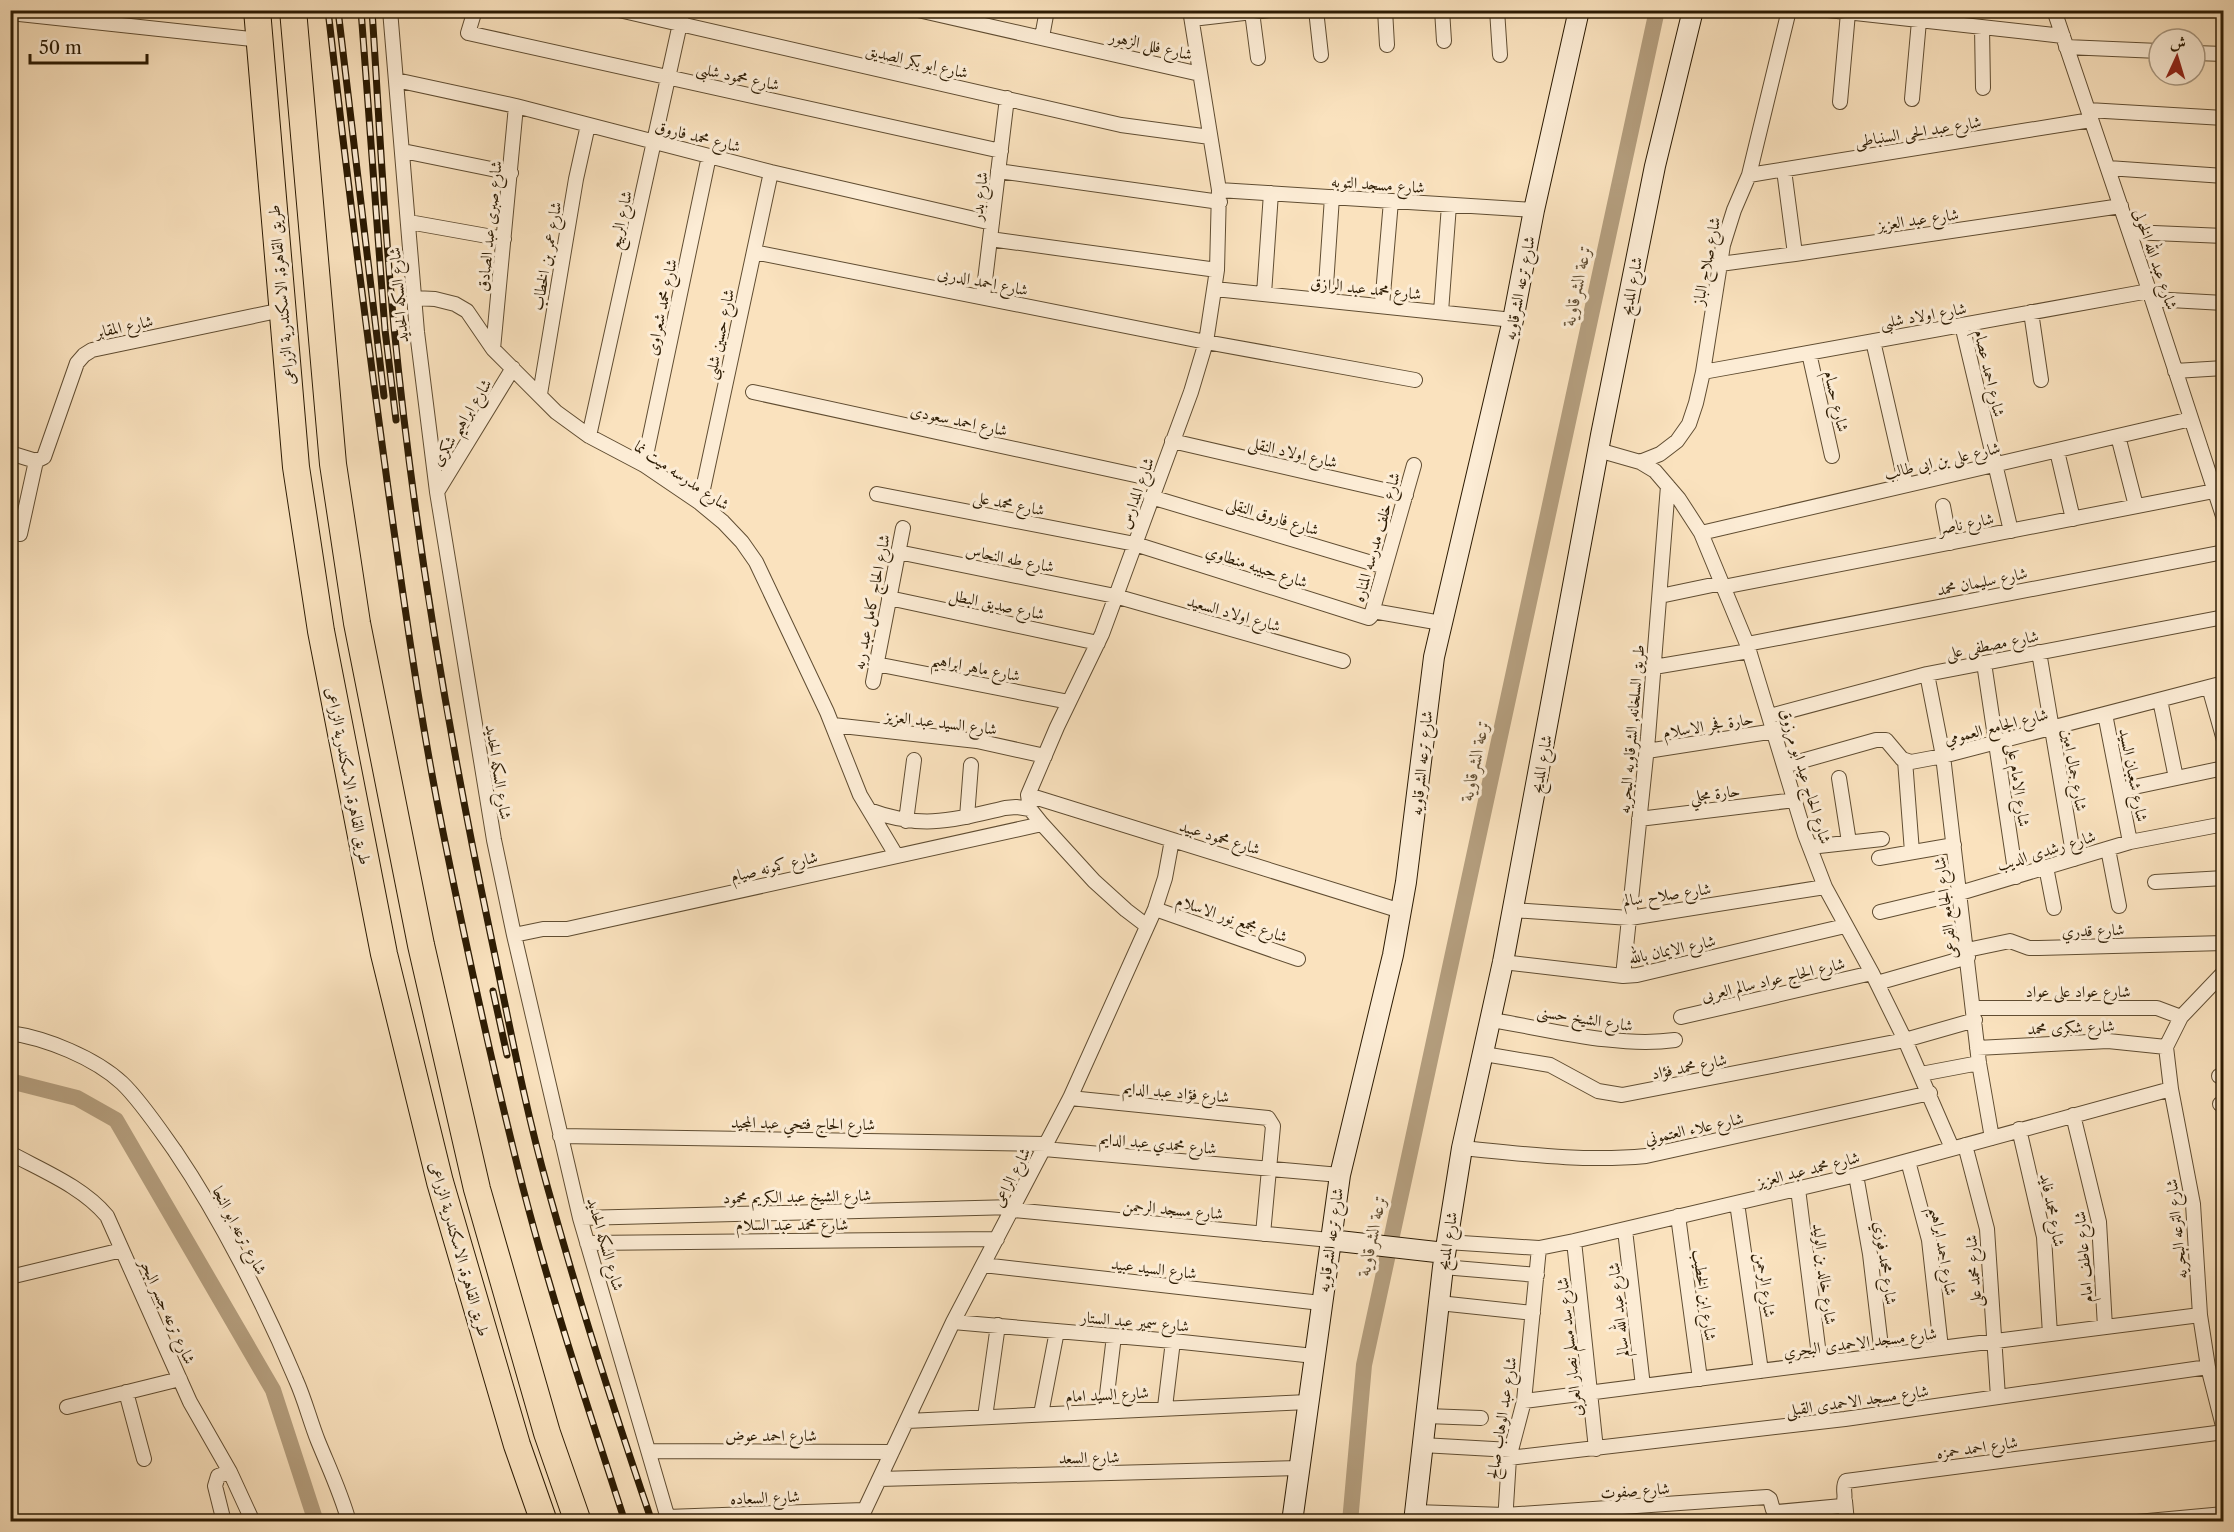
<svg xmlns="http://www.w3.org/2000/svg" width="2234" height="1532" viewBox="0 0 2234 1532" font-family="'Libre Caslon Text',Amiri,serif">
	<rect width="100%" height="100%" fill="#fae2be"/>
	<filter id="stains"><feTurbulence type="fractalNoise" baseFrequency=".00333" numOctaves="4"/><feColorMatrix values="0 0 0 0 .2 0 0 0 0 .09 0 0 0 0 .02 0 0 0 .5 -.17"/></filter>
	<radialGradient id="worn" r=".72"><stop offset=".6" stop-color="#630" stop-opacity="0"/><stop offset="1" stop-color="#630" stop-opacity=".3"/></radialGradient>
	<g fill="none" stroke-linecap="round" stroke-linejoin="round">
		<!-- canal -->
		<path stroke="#b49e7e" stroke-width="16" d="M10,1081L77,1098L116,1120L273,1390L316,1522
			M1350,1522L1364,1365L1657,10"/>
		<defs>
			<path id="street" d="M390,10L417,332L437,492L494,840L514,935L580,1218L669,1522
				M475,10L468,33L1001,151
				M619,10L1121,125L1210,137
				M918,10L1200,74
				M1316,10L1321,55
				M1385,10L1387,45
				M1442,10L1444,41
				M1497,10L1500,55
				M1828,10L2063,36
				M2054,10L2152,299L2224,519
				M1252,12L1258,58
				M10,13L260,40
				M1192,19L1270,10
				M1982,27L1983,88
				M1042,37L1047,10
				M2066,47L2159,51
				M2195,53L2224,54
				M396,80L516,106L771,172L992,223
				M1912,99L1919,21
				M1840,102L1848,13
				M2088,110L2224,118
				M403,151L511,173
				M2108,168L2224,176
				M1784,170L1795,254
				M998,171L1220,202
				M1749,175L2091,120
				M1219,190L1534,210
				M409,222L504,239
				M2130,232L2224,236
				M990,239L1217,270
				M754,252L1206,342L1415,380
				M1720,264L1795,254L2121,206
				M1215,289L1513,320
				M1264,294L1271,193
				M983,297L1007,98
				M414,298L435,299L455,304L467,311L493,349L556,412L589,436L644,465L700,503L723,522L742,542L756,562L827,712L860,795L896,855
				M2152,299L2224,303
				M1325,300L1332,197
				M1382,306L1391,201
				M1441,312L1449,205
				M2031,312L2041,380
				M1962,325L2011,531
				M1873,341L1906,485
				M493,349L516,106
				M1809,353L1832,456
				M2175,371L2224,368
				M1703,372L2149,291
				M753,392L1158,480
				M540,394L576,179L588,125
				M589,436L683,10
				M2118,436L2136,506
				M1172,441L1406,495
				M1598,450L1640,462L1655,471L1679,499L1701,533L1747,644L1805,835L1825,887L1872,973L1905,1040L1952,1148
				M2057,451L2073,519
				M10,453L36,461L44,457L77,363L84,355L92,350L282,310
				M1640,462L1660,454L1677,441L1689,424L1696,403L1703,372L1723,245L1734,210L1749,175L1789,10
				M644,465L709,156
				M437,492L513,368
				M877,494L1135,544L1369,618L1371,616L1414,465
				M1151,497L1385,567
				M700,503L771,172
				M1943,506L1950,543
				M1701,533L2191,419
				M20,534L36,461
				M898,552L1115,596L1343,661
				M1723,587L2214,491
				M1660,596L1722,583
				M889,598L1098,643
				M1373,611L1441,623
				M1747,644L2224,552
				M2039,652L2074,859
				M1984,663L2016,877
				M876,664L1069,702
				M1654,667L1749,651
				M1927,674L1943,756L1979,1063L1992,1138
				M873,682L903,528
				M2209,687L2224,740
				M2160,700L2176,778
				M2105,714L2130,842
				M1770,716L1927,674L2224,617
				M833,725L977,741L1045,756
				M1647,751L1775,731
				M1905,760L1912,852
				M1784,766L1876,740H1886L1902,759L1911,762L1943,756L2224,683
				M1839,778L1849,842
				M2120,790L2224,768
				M1028,795L1401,911
				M869,810C922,830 953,820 1005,808L1016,807L1030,809
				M967,817L971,765
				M1639,819L1795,800
				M906,821L914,760
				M1810,847L1882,839
				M2108,849L2119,906
				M1879,858L1954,845
				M2046,867L2054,908
				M2155,882L2224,878
				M1155,909L1298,959
				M1512,910L1630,918L1825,887
				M1880,912L1960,893L2130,842L2224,824
				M1147,926L1126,910L1094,881L1042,824L1030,809L1028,795L1057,727L1102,634L1191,392L1206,342L1217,270L1219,190L1190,10
				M514,935L543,929H567L1042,824
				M1967,950L2010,941L2029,948H2039L2224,943
				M1503,962L1623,976L1637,975L1845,926
				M2224,972L2181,1017L2166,1047L2171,1089L2193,1204L2200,1315L2208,1367L2224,1430
				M1623,976L1648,737L1668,486
				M1877,983L1968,957
				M1974,1008H2157L2181,1017
				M1681,1017L1872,973
				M1491,1020C1548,1029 1618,1048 1675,1040
				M10,1033C46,1038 95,1058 122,1083C140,1100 160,1130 175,1151C221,1219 264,1304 296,1380C305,1400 310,1421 318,1441C329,1468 341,1493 349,1522
				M1977,1048L2108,1041L2166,1047
				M1484,1054L1550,1065L1598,1091L1622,1095L1905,1040L1975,1020
				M1921,1074L1979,1063
				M2219,1076H2224
				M1070,1098L1268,1118L1273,1126L1263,1234
				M2220,1104H2224
				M2073,1115L2099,1222L2105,1327
				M2019,1129L2044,1237L2050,1334
				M560,1136L1046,1144
				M1965,1145L1987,1229L1998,1397
				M1462,1148C1524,1154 1584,1162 1646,1156L1930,1093
				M1044,1149L1340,1175
				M10,1153C43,1171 83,1187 107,1216L190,1402L230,1472L253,1522
				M1908,1161L1929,1240L1941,1348
				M1856,1175L1870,1254L1882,1355
				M1798,1189L1820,1363
				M1737,1203L1761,1371
				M1013,1210L1330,1240
				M1678,1216L1700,1379
				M580,1218L1014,1207
				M1625,1230L1643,1386
				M1574,1241L1596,1449
				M1447,1242L1539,1248L1574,1241L1856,1175L2171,1089
				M587,1243L997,1239
				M983,1265L1321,1303
				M1443,1267L1537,1275
				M10,1277L122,1250
				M1439,1303L1533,1313
				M953,1322L1173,1341L1314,1356
				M126,1392L144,1459
				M1524,1401L2200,1315
				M67,1407L180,1379
				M1165,1407L1173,1341
				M1105,1411L1114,1336
				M1041,1414L1057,1331
				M1426,1416L1481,1418
				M985,1417L998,1325
				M907,1421L1308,1402
				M1422,1445L1511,1450
				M649,1451L892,1452
				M1509,1458L1845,1419L2208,1367
				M879,1479L1299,1468
				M1845,1501L1847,1522
				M1415,1512L1505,1515L1767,1497L1770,1499L1773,1510L1777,1512L1842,1506C1848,1498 1841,1489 1846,1481L2224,1432
				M667,1517L864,1510
				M224,1522L215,1486L218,1476L230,1472
				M859,1522L953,1322L1070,1098L1155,909L1165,878L1172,840
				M1505,1522L1509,1458L1524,1401L1539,1248
				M2137,1522L2224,1514"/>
			<path id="secondary" d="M1330,1240L1445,1253
				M1292,1522L1340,1175L1393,955L1406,882L1434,657L1513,320L1534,210L1579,10
				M1414,1522L1443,1267L1462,1148L1503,962L1601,435L1655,166L1693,10"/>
			<path id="highway" d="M257,10L296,467L321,631L384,954L440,1182L517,1445L544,1522
				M293,10L333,464L357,623L421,945L477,1189L547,1433L578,1522"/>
		</defs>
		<!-- street casing -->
		<use href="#street" stroke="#604d32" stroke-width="16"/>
		<!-- secondary casing -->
		<use href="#secondary" stroke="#2c1b03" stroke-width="22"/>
		<!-- highway casing -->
		<use href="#highway" stroke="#2c1b03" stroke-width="28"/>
		<!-- street -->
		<use href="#street" stroke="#fcecd5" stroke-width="14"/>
		<!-- secondary -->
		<use href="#secondary" stroke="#fcecd5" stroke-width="20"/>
		<!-- highway -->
		<use href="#highway" stroke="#fae2be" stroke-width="26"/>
		<defs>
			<path id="rail" d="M328,10C346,170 366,329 388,488C404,603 420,718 443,832C467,951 493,1070 523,1188C552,1300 589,1411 625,1522
				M338,10L384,396
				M361,10L385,330L396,420
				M372,10C379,116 384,222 394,327C414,531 448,732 490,932C508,1017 524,1104 548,1189C579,1301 614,1411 652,1522
				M493,991L507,1055"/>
		</defs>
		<!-- rail casing -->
		<use href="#rail" stroke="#2c1b03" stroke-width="7"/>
		<!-- rail -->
		<use href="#rail" stroke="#fcecd5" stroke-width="4.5" stroke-dasharray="14" stroke-linecap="butt"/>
	</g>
	<g text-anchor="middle" stroke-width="6" stroke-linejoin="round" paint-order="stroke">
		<!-- street labels -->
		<g font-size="16" fill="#2c1b03" stroke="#fcecd5">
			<text transform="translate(1151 45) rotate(13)" y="6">شارع فلل الزهور</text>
			<text transform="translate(917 61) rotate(13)" y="6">شارع ابو بكر الصديق</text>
			<text transform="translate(738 76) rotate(12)" y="6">شارع محمود شلبى</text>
			<text transform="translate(1918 131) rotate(-9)" y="6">شارع عبد الحى السنباطى</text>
			<text transform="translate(698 136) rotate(14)" y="6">شارع محمد فاروق</text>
			<text transform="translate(1378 184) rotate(4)" y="6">شارع مسجد التوبه</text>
			<text transform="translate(979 196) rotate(-83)" y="6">شارع بدر</text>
			<text transform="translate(1918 219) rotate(-8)" y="6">شارع عبد العزيز</text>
			<text transform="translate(620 220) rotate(-78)" y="6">شارع الربيع</text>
			<text transform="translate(489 226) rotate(-84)" y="6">شارع صبرى عبد الصادق</text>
			<text transform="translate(546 256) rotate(-80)" y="6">شارع عمر بن الخطاب</text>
			<text transform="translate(2156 259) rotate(71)" y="6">شارع عبد الله الخولى</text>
			<text transform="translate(1706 261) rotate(-79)" y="6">شارع صلاح الباز</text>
			<text transform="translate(983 281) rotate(11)" y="6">شارع احمد الدربى</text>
			<text transform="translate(1631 286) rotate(-79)" y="6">شارع المديح</text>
			<text transform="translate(1366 288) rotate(6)" y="6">شارع محمد عبد الرازق</text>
			<text transform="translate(1519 288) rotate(-79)" y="6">شارع ترعه الشرقاويه</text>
			<text transform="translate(281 295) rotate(-95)" y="6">طريق القاهرة, الاسكندرية الزراعى</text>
			<text transform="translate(398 295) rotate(-95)" y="6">شارع السكه الحديد</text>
			<text transform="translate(661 307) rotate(-78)" y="6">شارع محمد شعراوى</text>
			<text transform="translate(1923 315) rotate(-10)" y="6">شارع اولاد شلبى</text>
			<text transform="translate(124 326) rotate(-12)" y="6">شارع المقابر</text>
			<text transform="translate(719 334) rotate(-78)" y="6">شارع حسين شلبى</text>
			<text transform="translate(1990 373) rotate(77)" y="6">شارع احمد عصام</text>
			<text transform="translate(1837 401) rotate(77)" y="6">شارع حسام</text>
			<text transform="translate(959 420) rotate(12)" y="6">شارع احمد سعودى</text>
			<text transform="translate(461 422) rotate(-58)" y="6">شارع ابراهيم شكرى</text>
			<text transform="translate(1293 452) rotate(13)" y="6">شارع اولاد النقلى</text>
			<text transform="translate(1942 460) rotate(-13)" y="6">شارع على بن ابى طالب</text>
			<text transform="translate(682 475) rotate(34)" y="6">شارع مدرسه ميت نما</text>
			<text transform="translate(1136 493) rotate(-70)" y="6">شارع المدارس</text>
			<text transform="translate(1009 503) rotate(11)" y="6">شارع محمد على</text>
			<text transform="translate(1273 516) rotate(17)" y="6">شارع فاروق النقلى</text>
			<text transform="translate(1966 523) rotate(-11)" y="6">شارع ناصر</text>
			<text transform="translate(1376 537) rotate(-74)" y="6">شارع خلف مدرسه المناره</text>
			<text transform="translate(1010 558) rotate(11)" y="6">شارع طه النحاس</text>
			<text transform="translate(1257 566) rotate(18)" y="6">شارع حبيبه منطاوي</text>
			<text transform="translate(1982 581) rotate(-11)" y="6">شارع سليمان محمد</text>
			<text transform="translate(871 602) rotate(-79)" y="6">شارع الحاج كامل عبد ربه</text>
			<text transform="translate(997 604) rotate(12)" y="6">شارع صديق البطل</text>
			<text transform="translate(1234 613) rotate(16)" y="6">شارع اولاد السعيد</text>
			<text transform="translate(1992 644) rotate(-11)" y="6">شارع مصطفى على</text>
			<text transform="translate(976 667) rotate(11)" y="6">شارع ماهر ابراهيم</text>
			<text transform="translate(941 722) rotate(7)" y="6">شارع السيد عبد العزيز</text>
			<text transform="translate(1708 725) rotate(-9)" y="6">حارة فجر الاسلام</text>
			<text transform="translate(1996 726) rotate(-14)" y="6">شارع الجامع العمومي</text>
			<text transform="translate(1631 729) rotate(-85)" y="6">طريق السلخانه, الشرقاويه البحريه</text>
			<text transform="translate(1421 763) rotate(-84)" y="6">شارع ترعه الشرقاويه</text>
			<text transform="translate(1541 764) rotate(-80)" y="6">شارع المديح</text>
			<text transform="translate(2075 770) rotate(80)" y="6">شارع جمال امين</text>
			<text transform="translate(499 772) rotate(81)" y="6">شارع السكه الحديد</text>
			<text transform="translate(2134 775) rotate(79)" y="6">شارع شعبان السيد</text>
			<text transform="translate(349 776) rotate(79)" y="6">طريق القاهرة, الاسكندرية الزراعى</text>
			<text transform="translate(1806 776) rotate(73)" y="6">شارع الحاج عيد ابو مرزوق</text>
			<text transform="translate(2019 785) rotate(82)" y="6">شارع الامام على</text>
			<text transform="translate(1715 793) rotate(-7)" y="6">حارة مجلي</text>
			<text transform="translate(1220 837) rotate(17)" y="6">شارع محمود عبيد</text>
			<text transform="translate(2046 850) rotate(-17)" y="6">شارع رشدى الديب</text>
			<text transform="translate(774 866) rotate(-13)" y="6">شارع كمونه صيام</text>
			<text transform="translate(1667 894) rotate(-8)" y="6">شارع صلاح سالم</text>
			<text transform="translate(1945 908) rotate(-97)" y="6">شارع الجامع الفرعى</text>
			<text transform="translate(1232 918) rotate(19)" y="6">شارع مجمع نور الاسلام</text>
			<text transform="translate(2093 930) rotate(-2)" y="6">شارع قدري</text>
			<text transform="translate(1672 949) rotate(-12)" y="6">شارع الايمان بالله</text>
			<text transform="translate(1773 979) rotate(-13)" y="6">شارع الحاج عواد سالم العربى</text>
			<text x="2078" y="997">شارع عواد على عواد</text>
			<text transform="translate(1585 1018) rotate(9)" y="6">شارع الشيخ حسنى</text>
			<text transform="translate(2071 1027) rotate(-2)" y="6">شارع شكرى محمد</text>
			<text transform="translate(1689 1066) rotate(-11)" y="6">شارع محمد فؤاد</text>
			<text transform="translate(1176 1092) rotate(5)" y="6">شارع فؤاد عبد الدايم</text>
			<text transform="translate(803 1123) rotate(1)" y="6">شارع الحاج فتحي عبد المجيد</text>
			<text transform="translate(1694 1128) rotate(-12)" y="6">شارع علاء العتموني</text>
			<text transform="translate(1158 1143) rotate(5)" y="6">شارع محمدي عبد الدايم</text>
			<text transform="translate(1808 1169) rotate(-14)" y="6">شارع محمد عبد العزيز</text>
			<text transform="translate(1011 1177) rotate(-63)" y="6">شارع الراعى</text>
			<text transform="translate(797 1196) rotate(-1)" y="6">شارع الشيخ عبد الكريم محمود</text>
			<text transform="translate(1173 1209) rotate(5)" y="6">شارع مسجد الرحمن</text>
			<text transform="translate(2053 1210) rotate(79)" y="6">شارع محمد فايد</text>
			<text x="792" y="1230">شارع محمد عبد السلام</text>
			<text transform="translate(2176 1229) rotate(-96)" y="6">شارع الترعه البحريه</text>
			<text transform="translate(240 1230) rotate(62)" y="6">شارع ترعه ابو النجا</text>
			<text transform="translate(1330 1240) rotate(-82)" y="6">شارع ترعه الشرقاويه</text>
			<text transform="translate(1447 1241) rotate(-81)" y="6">شارع المديح</text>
			<text transform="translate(606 1244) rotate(74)" y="6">شارع السكه الحديد</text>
			<text transform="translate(460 1249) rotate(74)" y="6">طريق القاهرة, الاسكندرية الزراعى</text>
			<text transform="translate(1944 1251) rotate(80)" y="6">شارع احمد ابراهيم</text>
			<text transform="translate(2083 1257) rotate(-95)" y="6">شارع عاطف امام</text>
			<text transform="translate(1886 1263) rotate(82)" y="6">شارع محمد فوزي</text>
			<text transform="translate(1154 1268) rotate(7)" y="6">شارع السيد عبيد</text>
			<text transform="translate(1973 1271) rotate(-94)" y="6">شارع محمد على</text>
			<text transform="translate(1825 1274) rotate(83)" y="6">شارع خالد بن الوليد</text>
			<text transform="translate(1766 1285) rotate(82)" y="6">شارع الرحمن</text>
			<text transform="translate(1705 1295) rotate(82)" y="6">شارع ابن الخطيب</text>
			<text transform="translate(1618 1310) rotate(-96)" y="6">شارع عبد الله سالم</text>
			<text transform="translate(168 1311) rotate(66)" y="6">شارع ترعه جسر البحر</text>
			<text transform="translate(1135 1321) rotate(5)" y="6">شارع سمير عبد الستار</text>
			<text transform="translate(1860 1342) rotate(-7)" y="6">شارع مسجد الاحمدى البحري</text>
			<text transform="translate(1569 1347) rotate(-96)" y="6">شارع سد مسلم نصار العربى</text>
			<text transform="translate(1107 1394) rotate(-3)" y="6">شارع السيد امام</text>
			<text transform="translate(1857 1400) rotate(-8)" y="6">شارع مسجد الاحمدى القبلى</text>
			<text transform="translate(1501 1418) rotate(-81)" y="6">شارع عبد الوهاب صالح</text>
			<text x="771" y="1441">شارع احمد عوض</text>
			<text transform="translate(1977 1447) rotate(-8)" y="6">شارع احمد حمزه</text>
			<text transform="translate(1089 1457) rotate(-1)" y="6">شارع السعد</text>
			<text transform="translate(1635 1490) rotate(-4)" y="6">شارع صفوت</text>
			<text transform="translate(765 1497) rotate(-2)" y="6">شارع السعاده</text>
		</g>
		<!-- water labels -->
		<g font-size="18" font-style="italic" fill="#624f34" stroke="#fcecd5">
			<text transform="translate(1577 285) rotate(-78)" y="6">ترعة الشرقاوية</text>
			<text transform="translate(1475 760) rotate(-78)" y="6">ترعة الشرقاوية</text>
			<text transform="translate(1372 1235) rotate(-78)" y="6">ترعة الشرقاوية</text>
		</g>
	</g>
	<!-- margin -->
	<rect width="2234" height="1532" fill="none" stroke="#fae2be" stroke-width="36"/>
	<rect x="12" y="12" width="2210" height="1508" fill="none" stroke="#2c1b03" stroke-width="3"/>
	<rect x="18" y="18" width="2198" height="1496" fill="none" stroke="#2c1b03" stroke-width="1.5"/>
	<!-- north arrow -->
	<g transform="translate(2177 57) rotate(4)"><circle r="28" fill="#fcecd5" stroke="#a99881" stroke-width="1.5"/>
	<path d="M0-4.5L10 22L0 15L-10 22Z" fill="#8f2418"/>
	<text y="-9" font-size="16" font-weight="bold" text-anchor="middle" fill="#2c1b03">ش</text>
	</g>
	<!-- scale -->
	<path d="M30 54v9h117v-9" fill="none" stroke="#2c1b03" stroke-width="3"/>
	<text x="39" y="54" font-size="18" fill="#2c1b03" stroke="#fcecd5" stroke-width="4.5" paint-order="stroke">50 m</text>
	<rect width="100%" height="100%" filter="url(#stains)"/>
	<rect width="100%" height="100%" fill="url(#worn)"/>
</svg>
